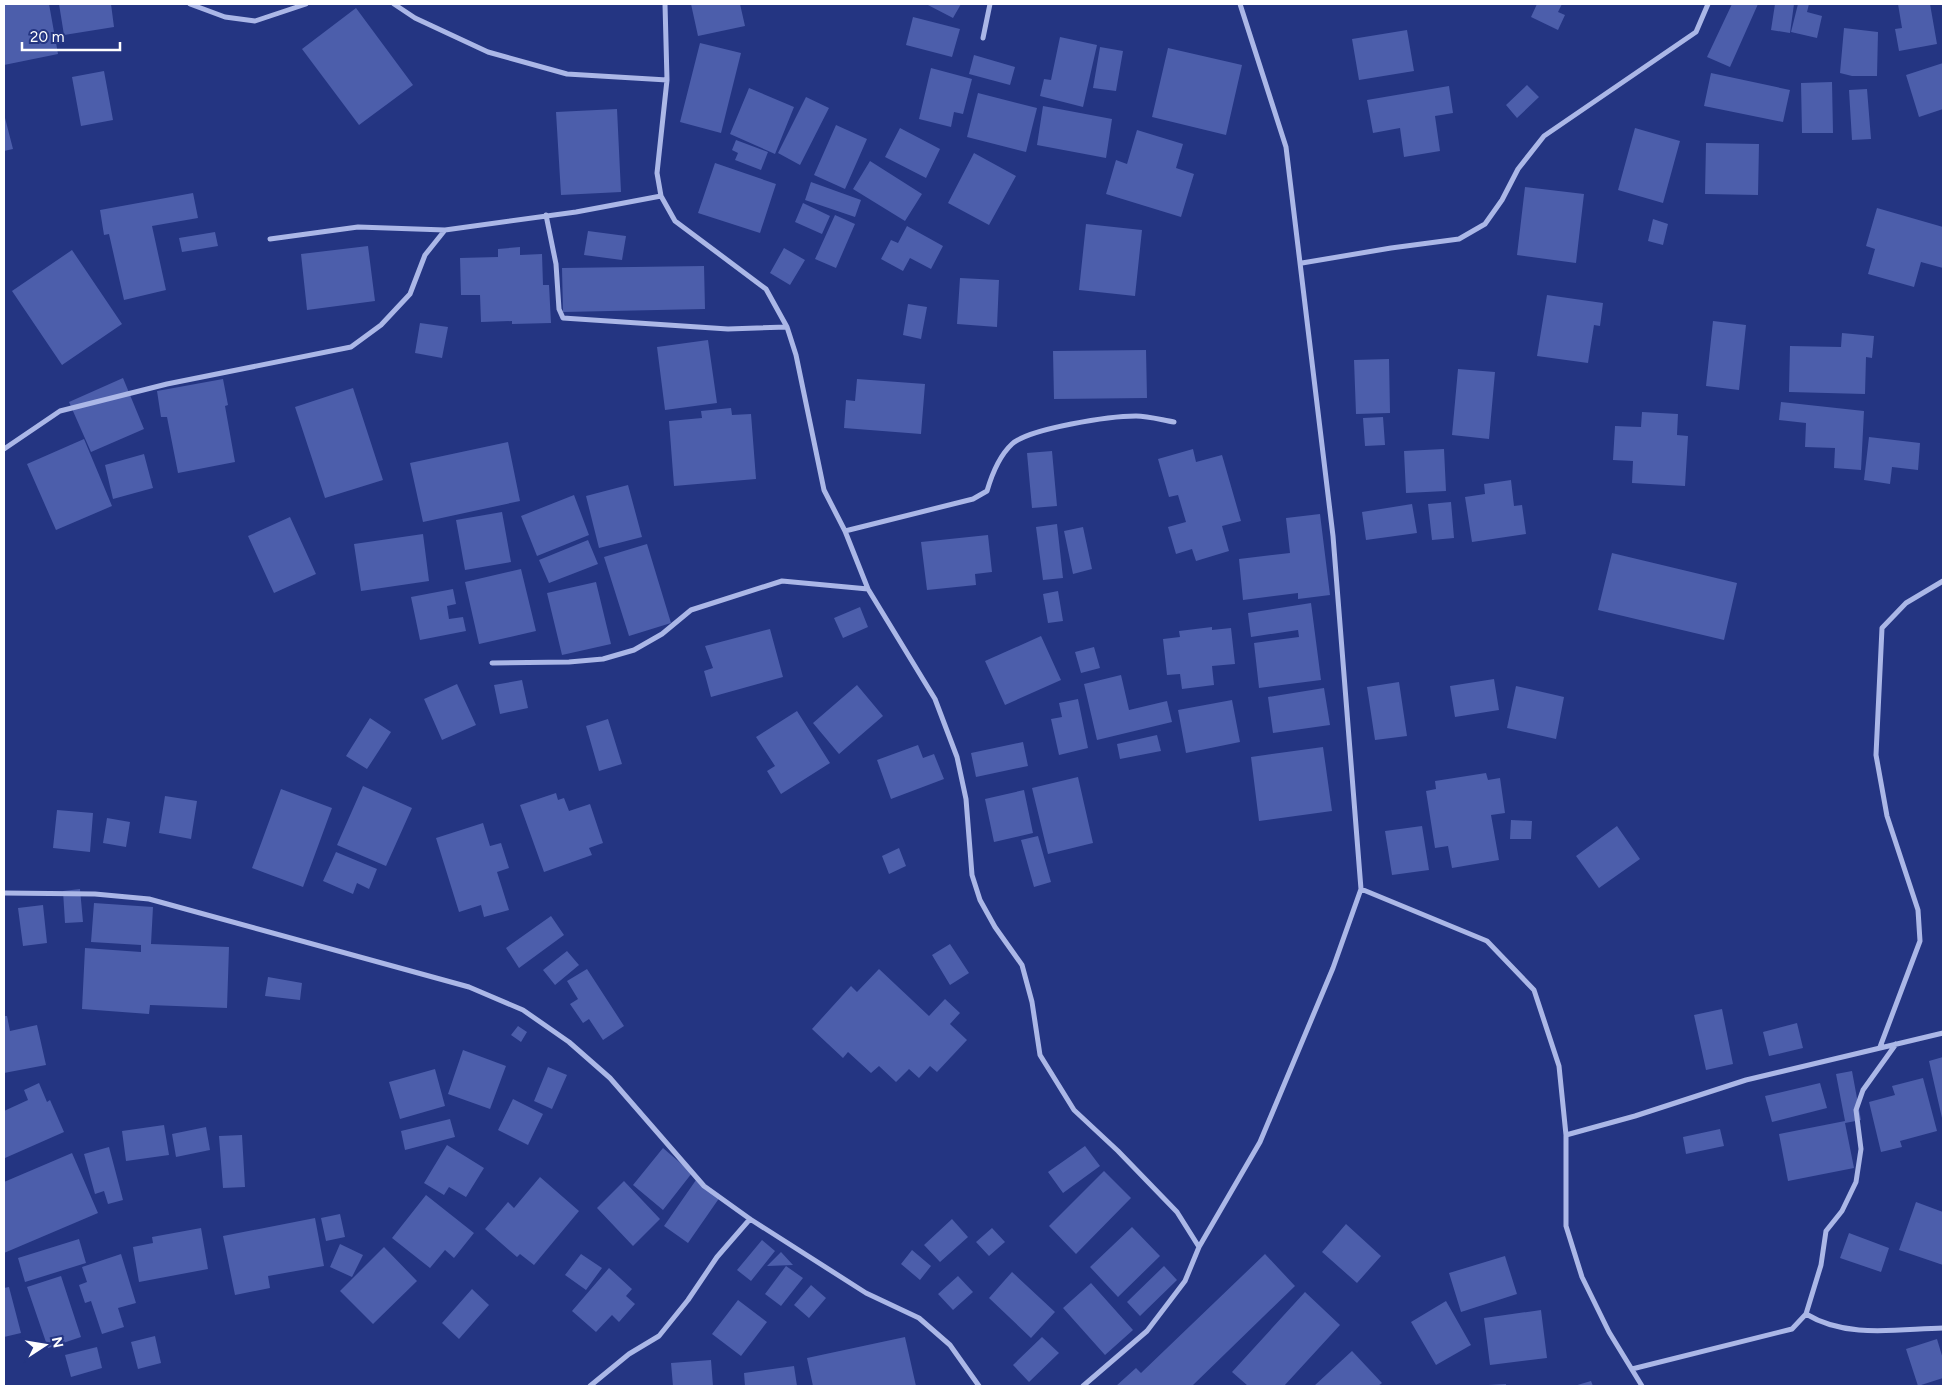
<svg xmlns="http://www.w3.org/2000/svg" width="1947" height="1390" viewBox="0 0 1947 1390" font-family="Figtree,sans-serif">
	<rect width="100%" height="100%" fill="#243582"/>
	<!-- building -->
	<path fill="#4c5eab" d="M4,4H49L58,54L4,65Z
		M59,4H111L114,27L64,35Z
		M691,4H740L745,26L698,36Z
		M926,4H961L953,18Z
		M1537,4H1562L1558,12L1565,15L1558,30L1531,17Z
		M1732,4H1758L1730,67L1707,57Z
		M1775,4H1794L1790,33L1771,30Z
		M1798,4H1809L1807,12L1822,16L1817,38L1791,32Z
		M1898,4H1930L1937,44L1899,51L1895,29L1902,28Z
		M356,8L413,85L359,125L302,49Z
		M913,17L960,29L952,57L906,45Z
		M1844,28L1878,32L1877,76H1852L1840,73Z
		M1407,30L1414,71L1359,80L1352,39Z
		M1060,37L1097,45L1083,107L1040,96L1044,79L1051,80Z
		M700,43L741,53L721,133L680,122Z
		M1100,47L1123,51L1116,91L1093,88Z
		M1168,48L1242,65L1226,135L1152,117Z
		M974,55L1015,67L1010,85L969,74Z
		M1943,63V109L1919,117L1906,75Z
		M931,68L972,79L963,114L954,112L951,127L919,119Z
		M104,71L113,120L81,126L72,77Z
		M1711,73L1790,90L1783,122L1704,106Z
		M1832,82L1833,133H1802L1801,83Z
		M1527,85L1539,97L1517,118L1506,105Z
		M1449,86L1453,113L1435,116L1440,151L1404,157L1400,128L1373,133L1367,100Z
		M749,88L794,107L775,154L730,134Z
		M1867,89L1871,139L1852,140L1849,90Z
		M978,93L1037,108L1026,152L967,137Z
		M806,97L829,108L800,165L778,153Z
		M1043,106L1112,119L1106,158L1037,145Z
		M617,109L621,192L561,195L556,112Z
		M4,114L13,149L4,151Z
		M836,125L867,139L845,189L814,175Z
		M900,128L940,149L926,178L885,157Z
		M1635,128L1680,141L1663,203L1618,190Z
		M1137,130L1183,144L1176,168L1194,174L1181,217L1106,194L1116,160L1127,164Z
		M736,140L768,152L761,170L735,160L738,153L732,150Z
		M1706,143L1759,144L1758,195L1705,194Z
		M974,153L1016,176L989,225L948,203Z
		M870,161L922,194L905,221L853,189Z
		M715,163L776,184L760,233L698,213Z
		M811,182L861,200L855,217L805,200Z
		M1525,187L1584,194L1576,263L1517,255Z
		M193,193L198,218L152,226L166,290L124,300L109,234L104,235L100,210Z
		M803,203L830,216L822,234L795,222Z
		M1877,208L1943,227V268L1921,262L1914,287L1868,274L1875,249L1866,246Z
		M835,215L855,224L836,268L815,259Z
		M1653,219L1668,224L1663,245L1648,241Z
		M1086,224L1142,230L1135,296L1079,290Z
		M907,226L943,246L931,269L910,258L903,271L881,259L891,240L898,243Z
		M588,231L626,236L622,260L584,255Z
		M215,232L218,246L182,252L179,238Z
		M368,246L375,301L307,310L301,254Z
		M520,247V255L542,254L543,285H549L551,323L512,324V321L481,322L480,295H461L460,258L498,257V249Z
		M784,248L805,260L790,285L770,273Z
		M72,250L122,324L62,365L12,291Z
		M704,266L705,309L563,312L562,268Z
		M960,278L999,280L997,327L957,324Z
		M1547,295L1603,303L1600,326L1594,325L1588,363L1537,356Z
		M908,304L927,307L921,339L903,335Z
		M1713,321L1746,325L1739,390L1706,386Z
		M420,323L448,327L442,358L415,353Z
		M1842,333L1874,336L1872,358L1866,357L1865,394L1789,392L1790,346L1841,347Z
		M708,340L717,403L665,410L657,347Z
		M1146,350L1147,398L1054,399L1053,351Z
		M1389,359L1390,413L1356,414L1354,360Z
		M1458,369L1495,372L1489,439L1452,435Z
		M123,378L144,429L91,452L69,402Z
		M223,379L228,405L225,406L235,462L178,473L167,417H161L157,391Z
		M857,379L925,384L921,434L844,428L846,400L855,401Z
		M353,388L383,480L325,498L295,407Z
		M1781,402L1864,411L1861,470L1834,468L1835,448L1805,447L1806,423L1779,420Z
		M731,408L732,415L751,414L756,479L674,486L669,421L702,418L701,411Z
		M1642,412L1678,414L1677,435L1688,436L1685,486L1632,483L1633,461L1613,460L1615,426L1641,427Z
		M1383,417L1385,445L1365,446L1363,418Z
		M1869,437L1920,443L1918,470L1892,467L1890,484L1864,480Z
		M84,439L112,506L56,530L27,464Z
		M508,442L520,501L423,522L410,463Z
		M1193,449L1196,462L1222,455L1241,521L1222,526L1229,551L1196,561L1192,549L1176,554L1168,527L1186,522L1178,495L1169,497L1158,459Z
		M1444,449L1446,491L1406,493L1404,451Z
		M1052,451L1057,506L1032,508L1027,453Z
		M144,454L153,488L113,499L105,465Z
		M1511,480L1514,506L1522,505L1526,534L1472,542L1465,497L1485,494L1484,484Z
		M628,485L642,537L599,548L586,496Z
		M574,495L589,535L537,556L521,516Z
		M1451,502L1454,538L1432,540L1428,504Z
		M1412,504L1417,533L1366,540L1362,512Z
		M502,512L511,562L465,570L456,520Z
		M1320,514L1330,595L1298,599V593L1243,600L1239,559L1290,553L1286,518Z
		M290,517L316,574L274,593L248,536Z
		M1057,524L1063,578L1043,580L1036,527Z
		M1083,527L1092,569L1073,574L1064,531Z
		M423,534L429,581L361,591L354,544Z
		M988,535L992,572L975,574L976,585L927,590L921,542Z
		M588,540L598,564L549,583L539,560Z
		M647,544L671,623L629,636L604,557Z
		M1612,553L1737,583L1724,640L1598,610Z
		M521,569L536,631L479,644L465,582Z
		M596,582L611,644L562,655L547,593Z
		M453,589L456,604L447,606L449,619L463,617L466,631L420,640L411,597Z
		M1058,591L1063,621L1048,623L1043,594Z
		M1311,603L1321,680L1259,688L1254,643L1299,637L1298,630L1251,637L1248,613Z
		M860,607L868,627L843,638L834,618Z
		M1212,627V630L1231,628L1235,664L1212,666L1214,685L1182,689L1180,674L1167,675L1163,639L1180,637L1179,631Z
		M770,629L783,677L711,697L704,671L713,668L705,646Z
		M1041,636L1061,680L1005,705L985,661Z
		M1094,647L1100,668L1081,673L1075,652Z
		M1121,675L1129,710L1167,701L1172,722L1097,740L1084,684Z
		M1494,679L1499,710L1455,717L1450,686Z
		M522,680L528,708L500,714L494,685Z
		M1399,682L1407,736L1375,740L1367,687Z
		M457,684L476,725L442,740L424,699Z
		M857,685L883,716L839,754L813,723Z
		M1516,686L1564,697L1556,739L1507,728Z
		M1324,688L1330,725L1273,733L1268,697Z
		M1078,699L1088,748L1059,755L1051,719L1062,717L1059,703Z
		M1232,700L1240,742L1186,753L1178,710Z
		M797,711L830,763L781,794L767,771L775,766L756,737Z
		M370,718L391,732L367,769L346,756Z
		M608,719L622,764L599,771L586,726Z
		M1157,735L1161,751L1120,759L1117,744Z
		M1023,742L1028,766L976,777L971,753Z
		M918,745L923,758L934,754L944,779L891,799L877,760Z
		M1323,747L1332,811L1259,821L1251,757Z
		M1486,773L1488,780L1500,778L1505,813L1491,815L1499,860L1452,868L1448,846L1435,848L1426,791L1436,789L1435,781Z
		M1078,777L1093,843L1048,854L1032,788Z
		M363,786L412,808L386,866L337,845Z
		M281,789L332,808L303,887L252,868Z
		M1024,790L1033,833L994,842L985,799Z
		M556,793L558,800L564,798L569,811L590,804L603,843L589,848L592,855L544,872L520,805Z
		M165,796L197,801L191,839L159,833Z
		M57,810L93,813L90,852L53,848Z
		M107,818L130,822L126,847L103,843Z
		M1511,820L1532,821L1531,839H1510Z
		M483,823L490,846L501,843L509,868L497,872L509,910L484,917L481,905L459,912L436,838Z
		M1422,826L1429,870L1392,875L1385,831Z
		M1617,826L1640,859L1599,888L1576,856Z
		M1038,836L1051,882L1034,887L1021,840Z
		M899,848L906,866L889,874L882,856Z
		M336,852L377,869L369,889L357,883L353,894L323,881Z
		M80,889L83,922L65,923L63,891Z
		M94,903L153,907L151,944L229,947L227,1008L150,1005L149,1014L82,1009L85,948L141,952V945L91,942Z
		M43,905L47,943L23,946L18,908Z
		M551,916L564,935L519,968L506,948Z
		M950,944L969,973L950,985L932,955Z
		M567,951L579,965L555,985L543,970Z
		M587,969L624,1026L603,1040L589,1019L583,1023L570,1004L578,999L567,981Z
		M879,969L929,1016L945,999L960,1013L950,1024L967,1040L937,1072L930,1066L919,1078L909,1069L896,1082L879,1066L871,1073L848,1052L843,1058L812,1029L851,986L857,992Z
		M268,977L302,983L300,1000L265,996Z
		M1722,1009L1733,1064L1706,1070L1694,1015Z
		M4,1016H7L10,1031L37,1025L46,1065L4,1073Z
		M1797,1023L1803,1048L1769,1056L1763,1032Z
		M518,1026L527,1032L521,1042L511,1035Z
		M463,1050L506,1066L490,1109L448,1094Z
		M1943,1057V1118H1942L1929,1061Z
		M548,1067L567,1075L552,1109L534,1101Z
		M435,1069L445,1106L400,1119L389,1082Z
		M1852,1071L1861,1120L1845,1123L1854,1168L1788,1181L1779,1134L1845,1121L1836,1074Z
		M1923,1078L1937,1131L1900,1141L1902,1147L1881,1152L1869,1102L1895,1095L1892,1086Z
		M39,1083L47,1102L50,1100L64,1132L5,1158L4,1111L28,1100L24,1090Z
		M1820,1083L1827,1108L1772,1122L1765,1096Z
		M513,1099L543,1114L528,1145L498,1130Z
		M450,1119L455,1137L405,1150L401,1131Z
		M164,1125L169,1155L126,1161L122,1131Z
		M206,1127L210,1150L176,1157L172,1134Z
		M1720,1129L1724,1146L1686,1154L1683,1137Z
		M242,1135L245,1187L223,1188L219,1136Z
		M447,1145L484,1168L466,1197L449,1187L444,1195L424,1183Z
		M1085,1146L1100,1166L1063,1193L1048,1172Z
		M109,1147L123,1200L108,1204L104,1191L95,1194L84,1154Z
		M663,1148L692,1173L663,1210L633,1185Z
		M72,1153L98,1213L4,1253V1182Z
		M1104,1171L1131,1198L1076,1254L1049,1226Z
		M540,1177L579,1211L534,1265L520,1254L517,1257L485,1229L508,1202L514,1208Z
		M696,1180L720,1197L688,1243L664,1226Z
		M624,1181L660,1219L633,1246L597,1208Z
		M426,1195L474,1233L454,1258L445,1250L430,1268L392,1238Z
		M1916,1202L1943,1212V1265L1899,1250Z
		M340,1214L345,1237L326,1241L321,1218Z
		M315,1218L324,1266L268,1276L270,1288L235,1295L223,1236Z
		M952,1219L968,1237L940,1262L924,1245Z
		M1346,1224L1381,1256L1357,1283L1322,1252Z
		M1132,1227L1160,1256L1118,1297L1090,1267Z
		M201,1228L208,1269L139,1282L133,1247L153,1243L152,1237Z
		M992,1228L1005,1242L989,1256L976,1242Z
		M1849,1233L1889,1248L1881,1272L1840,1258Z
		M79,1239L86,1263L25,1282L18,1258Z
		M762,1240L775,1251L751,1281L737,1270Z
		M340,1244L363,1255L352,1277L330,1267Z
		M384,1247L417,1281L373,1324L340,1291Z
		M912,1250L931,1266L920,1280L901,1264Z
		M781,1252L793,1265L767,1266Z
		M121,1254L136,1303L118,1308L124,1327L102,1334L91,1301L85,1303L79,1285L87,1282L82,1267Z
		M581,1254L602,1268L586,1290L565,1275Z
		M1265,1254L1295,1286L1192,1386H1116L1136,1368L1141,1373Z
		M1505,1256L1517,1294L1461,1312L1449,1273Z
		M786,1266L803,1278L781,1306L765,1294Z
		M1164,1266L1177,1280L1140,1316L1127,1302Z
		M609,1268L632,1289L626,1296L635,1304L619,1322L612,1315L596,1332L572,1311Z
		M1012,1272L1055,1312L1031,1338L989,1298Z
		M61,1276L81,1337L48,1348L27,1287Z
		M958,1276L973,1292L953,1310L938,1294Z
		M1091,1283L1133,1330L1105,1355L1063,1308Z
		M811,1285L826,1298L809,1318L794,1305Z
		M9,1287L21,1333L4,1337V1288Z
		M472,1289L489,1305L459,1339L442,1323Z
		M1305,1292L1340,1325L1284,1386H1248L1232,1372Z
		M738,1300L767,1322L741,1356L712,1334Z
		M1446,1301L1471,1345L1436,1365L1411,1322Z
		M1541,1310L1547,1358L1490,1365L1484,1318Z
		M155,1336L161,1363L138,1369L131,1342Z
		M905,1337L916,1386H813L807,1358Z
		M1042,1337L1059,1353L1029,1382L1013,1365Z
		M1937,1339L1943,1359V1378L1918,1386L1906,1349Z
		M97,1347L102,1368L71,1377L65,1355Z
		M1352,1351L1382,1383L1378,1386H1314Z
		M711,1360L713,1386H673L671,1363Z
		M794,1366L797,1386H745L744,1373Z
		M1591,1381L1593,1386H1574Z
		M1506,1384V1386H1488V1385Z"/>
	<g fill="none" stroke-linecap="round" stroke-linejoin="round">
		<!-- street -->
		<path stroke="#abb7e7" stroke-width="5" d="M190,4L225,17L255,21L306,4
			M394,4L415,18L488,52L567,74L667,80
			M665,4L667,80L657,173L661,196L675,221L766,289L787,327L796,355L824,490L845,531L868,589L935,699L957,757L966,799L972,875L980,900L995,927L1022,965L1032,1002L1040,1055L1074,1110L1118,1151L1177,1212L1199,1247L1185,1281L1147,1331L1083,1386
			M983,38L990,4
			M546,215L556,264L559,309L563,318L728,329L787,327
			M270,239L358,227L445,230
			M1302,263L1391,248L1459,239L1485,224L1502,200L1518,169L1544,136L1696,32L1708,4
			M4,449L60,411L167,384L351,347L381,325L410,294L425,255L445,230L576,212L661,196
			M845,531L973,499L987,491C992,474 999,456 1012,444C1030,428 1111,416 1136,416C1148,416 1162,420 1174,422
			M492,663L569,662L603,659L634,650L662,634L691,610L782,581L868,589
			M1361,889L1487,941L1534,990L1559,1066L1566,1135V1226L1582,1277L1609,1332L1642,1386
			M4,893L95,894L149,899L469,987L523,1010L569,1042L610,1078L704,1186L750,1219L866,1293L919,1318L950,1345L979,1386
			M1880,1047L1920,941L1918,910L1887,816L1876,755L1882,628L1906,603L1943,581
			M1566,1135L1635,1116L1746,1080L1943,1033
			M1199,1247L1260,1142L1333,968L1361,889L1333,536L1286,147L1240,4
			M1806,1314C1847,1339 1898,1329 1943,1328
			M1632,1369L1792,1329L1806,1314L1821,1265L1826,1231L1842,1211L1856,1182L1861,1149L1856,1110L1863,1090L1896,1044
			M590,1386L629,1354L659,1336L688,1300L717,1257L750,1219"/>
	</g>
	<!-- border -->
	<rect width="1947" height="1390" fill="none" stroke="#ffffff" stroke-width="10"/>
	<!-- north arrow -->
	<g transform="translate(45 1345) rotate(78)" stroke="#243582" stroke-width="4" paint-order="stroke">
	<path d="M0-4L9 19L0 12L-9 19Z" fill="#ffffff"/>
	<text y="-8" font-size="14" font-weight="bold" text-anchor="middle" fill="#ffffff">N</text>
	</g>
	<!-- scale -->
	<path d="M22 42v8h98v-8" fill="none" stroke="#ffffff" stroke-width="2.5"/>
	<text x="30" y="42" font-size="15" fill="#ffffff" stroke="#243582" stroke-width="4" paint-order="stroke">20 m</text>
</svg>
